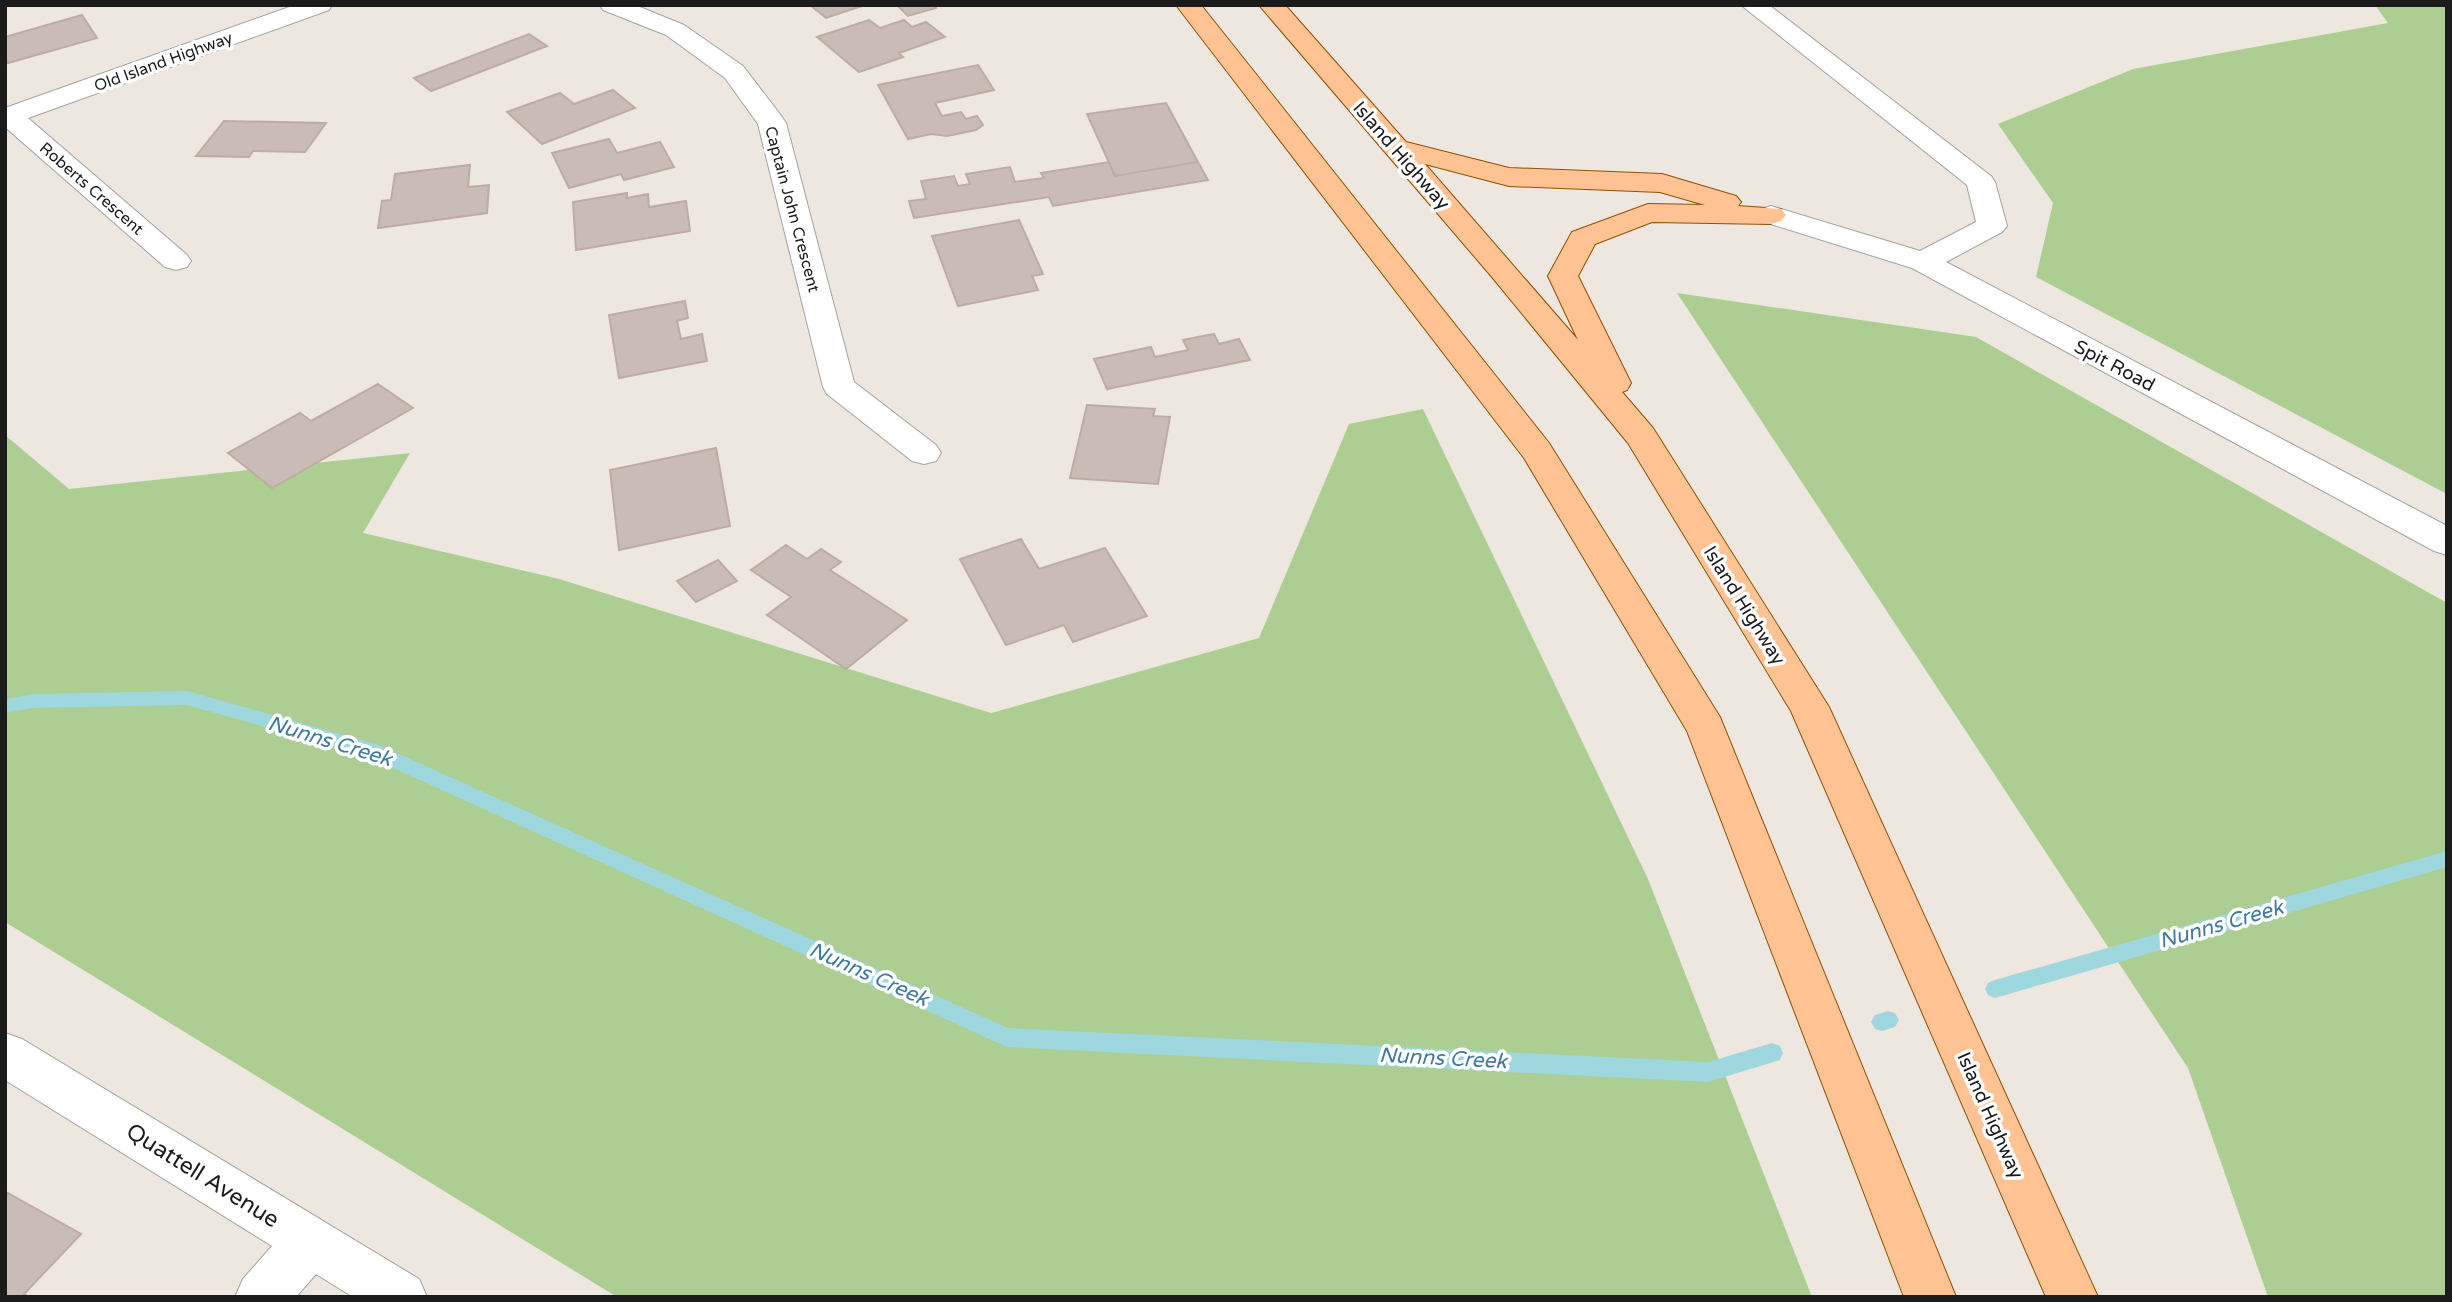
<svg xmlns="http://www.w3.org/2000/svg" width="2452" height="1302" viewBox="0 0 2452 1302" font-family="'Varela Round',sans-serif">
	<rect width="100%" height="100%" fill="#ede7e0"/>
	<!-- forest -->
	<path fill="#acce93" d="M2375,5H2447V494L2036,277L2053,203L1998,124L2133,69L2388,23Z
		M1677,293L1976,337L2447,603V1297H2268L2188,1068Z
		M1423,409L1648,879L1812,1297H617L5,922V435L69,489L410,453L363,533L559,579L991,713L1259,638L1349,424Z"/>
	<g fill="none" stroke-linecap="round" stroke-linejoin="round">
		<!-- stream -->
		<path fill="#9ed7dd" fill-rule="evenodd" d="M187,691L379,745L1008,1028L1708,1062L1772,1043L1780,1046L1783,1053L1780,1060L1708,1082L1007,1047L367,756L187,705L33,708L5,713V699L33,694Z
			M2447,851V867L1995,998L1988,995L1985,989L1988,983L1995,980Z
			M1888,1011L1895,1013L1899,1020L1895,1027L1882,1031L1875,1029L1871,1022L1875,1015Z"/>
	</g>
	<!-- building -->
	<path fill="#c9bcb6" stroke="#bfaba2" stroke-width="2" d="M810,5H865L826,18Z
		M897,5H934L936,8L908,16Z
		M82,15L97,38L8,63L5,58V37Z
		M869,20L880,28L904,20L912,27L926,22L945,37L899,53L903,57L859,72L817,37Z
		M529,34L547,46L431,91L414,78Z
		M978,65L994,90L935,103L942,116L961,112L966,119L977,116L983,125L976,130L947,136L931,134L908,139L878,85Z
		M613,90L635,108L542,144L507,112L560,93L574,104Z
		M1166,103L1198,162L1115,176L1087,114Z
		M224,121L326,123L305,152L253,151L249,157L196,156Z
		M609,139L617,153L660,142L674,167L624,180L621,174L569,188L552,153Z
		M1109,162L1115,176L1198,162L1208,180L1053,206L1049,197L914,218L909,201L926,199L921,181L954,176L958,186L970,184L966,174L1010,167L1015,182L1044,178L1041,173Z
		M470,165L468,187L489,185L487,213L378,228L382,201L391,200L395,174Z
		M627,193V198L648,194L649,207L686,201L690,231L576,250L573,202Z
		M1019,220L1043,274L1032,276L1038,290L958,306L932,236Z
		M685,301L688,318L677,321L681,339L702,334L707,361L619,378L609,315Z
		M1214,334L1219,344L1239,339L1250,360L1107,389L1094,359L1151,347L1155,357L1188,350L1183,340Z
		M378,384L413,408L272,488L228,453L300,413L311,421Z
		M1087,405L1155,409L1153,416L1170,417L1158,484L1070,478Z
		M716,448L730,526L619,550L610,470Z
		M1021,539L1039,569L1105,548L1147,616L1073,642L1064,625L1006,645L960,559Z
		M786,545L807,559L821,549L841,562L830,570L907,620L846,669L767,615L791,597L751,570Z
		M718,560L737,581L696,602L677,581Z
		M8,1193L81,1234L24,1294L29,1297H5V1196Z"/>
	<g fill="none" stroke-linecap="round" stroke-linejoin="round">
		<defs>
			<path id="minor" d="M295,5H332L329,10L28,118L187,255L191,261L187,267L176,270L165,267L5,127V108Z
				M600,5H635L684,25L743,66L782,117L786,123L854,382L936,445L941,453L936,461L924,464L912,461L827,394L823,387L758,124L725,78L666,35L603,10Z
				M1741,5H1769L1991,176L1995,182L2007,226L2002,232L1946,262L2447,526V555L2434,551L1912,268L1761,221L1756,215L1761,209L1771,206L1920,251L1976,222L1967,185Z
				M5,1033L22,1039L419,1279L427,1297H353L316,1274L296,1297H235L243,1279L272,1246L5,1080Z"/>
			<path id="primary" d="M1176,5H1201L1549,443L1720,717L1956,1297H1904L1687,731L1524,458Z
				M1259,5H1285L1406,142L1509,168L1662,174L1736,196L1741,202L1738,206L1781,209L1786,215L1781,221L1771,224L1652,222L1595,244L1578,276L1631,383L1627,390L1622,392L1653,428L1829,707L2098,1297H2046L1791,711L1628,443L1492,277ZM1425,164L1509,186L1660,192L1705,205L1648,204L1572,232L1548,276L1578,340Z"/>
		</defs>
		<!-- minor casing -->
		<use href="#minor" stroke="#a2a2a2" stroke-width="2"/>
		<!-- primary casing -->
		<use href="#primary" stroke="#925000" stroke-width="2"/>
		<!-- minor -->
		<use href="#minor" fill="#fff" fill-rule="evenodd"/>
		<!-- primary -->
		<use href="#primary" fill="#ffc393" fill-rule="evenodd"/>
	</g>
	<g text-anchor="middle" stroke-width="7" stroke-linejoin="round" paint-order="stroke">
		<!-- far-street labels -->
		<g font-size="16" fill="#1b1b1b" stroke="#fff">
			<text transform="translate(163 61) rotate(-20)" y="6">Old Island Highway</text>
			<text transform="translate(92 188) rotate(41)" y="6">Roberts Crescent</text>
			<text transform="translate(793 209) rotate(75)" y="6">Captain John Crescent</text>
		</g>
		<!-- street labels -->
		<g font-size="19" fill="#1b1b1b" stroke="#fff">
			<text transform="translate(1402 155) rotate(49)" y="7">Island Highway</text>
			<text transform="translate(2115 365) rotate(28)" y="7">Spit Road</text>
			<text transform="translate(1745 605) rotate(58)" y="7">Island Highway</text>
			<text transform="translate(1991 1115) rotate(66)" y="7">Island Highway</text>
		</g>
		<!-- water labels -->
		<g font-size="21" font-style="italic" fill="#407a9d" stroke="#fff">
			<text transform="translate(330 741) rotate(17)" y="7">Nunns Creek</text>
			<text transform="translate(2221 924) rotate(-16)" y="7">Nunns Creek</text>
			<text transform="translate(869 974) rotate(24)" y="7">Nunns Creek</text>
			<text transform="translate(1443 1058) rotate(3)" y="7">Nunns Creek</text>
		</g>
		<!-- near-street labels -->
		<g font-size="23" fill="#1b1b1b" stroke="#fff">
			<text transform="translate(203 1175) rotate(32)" y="8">Quattell Avenue</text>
		</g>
	</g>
	<!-- border -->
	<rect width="2452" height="1302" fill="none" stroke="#1b1b1b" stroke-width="14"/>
</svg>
